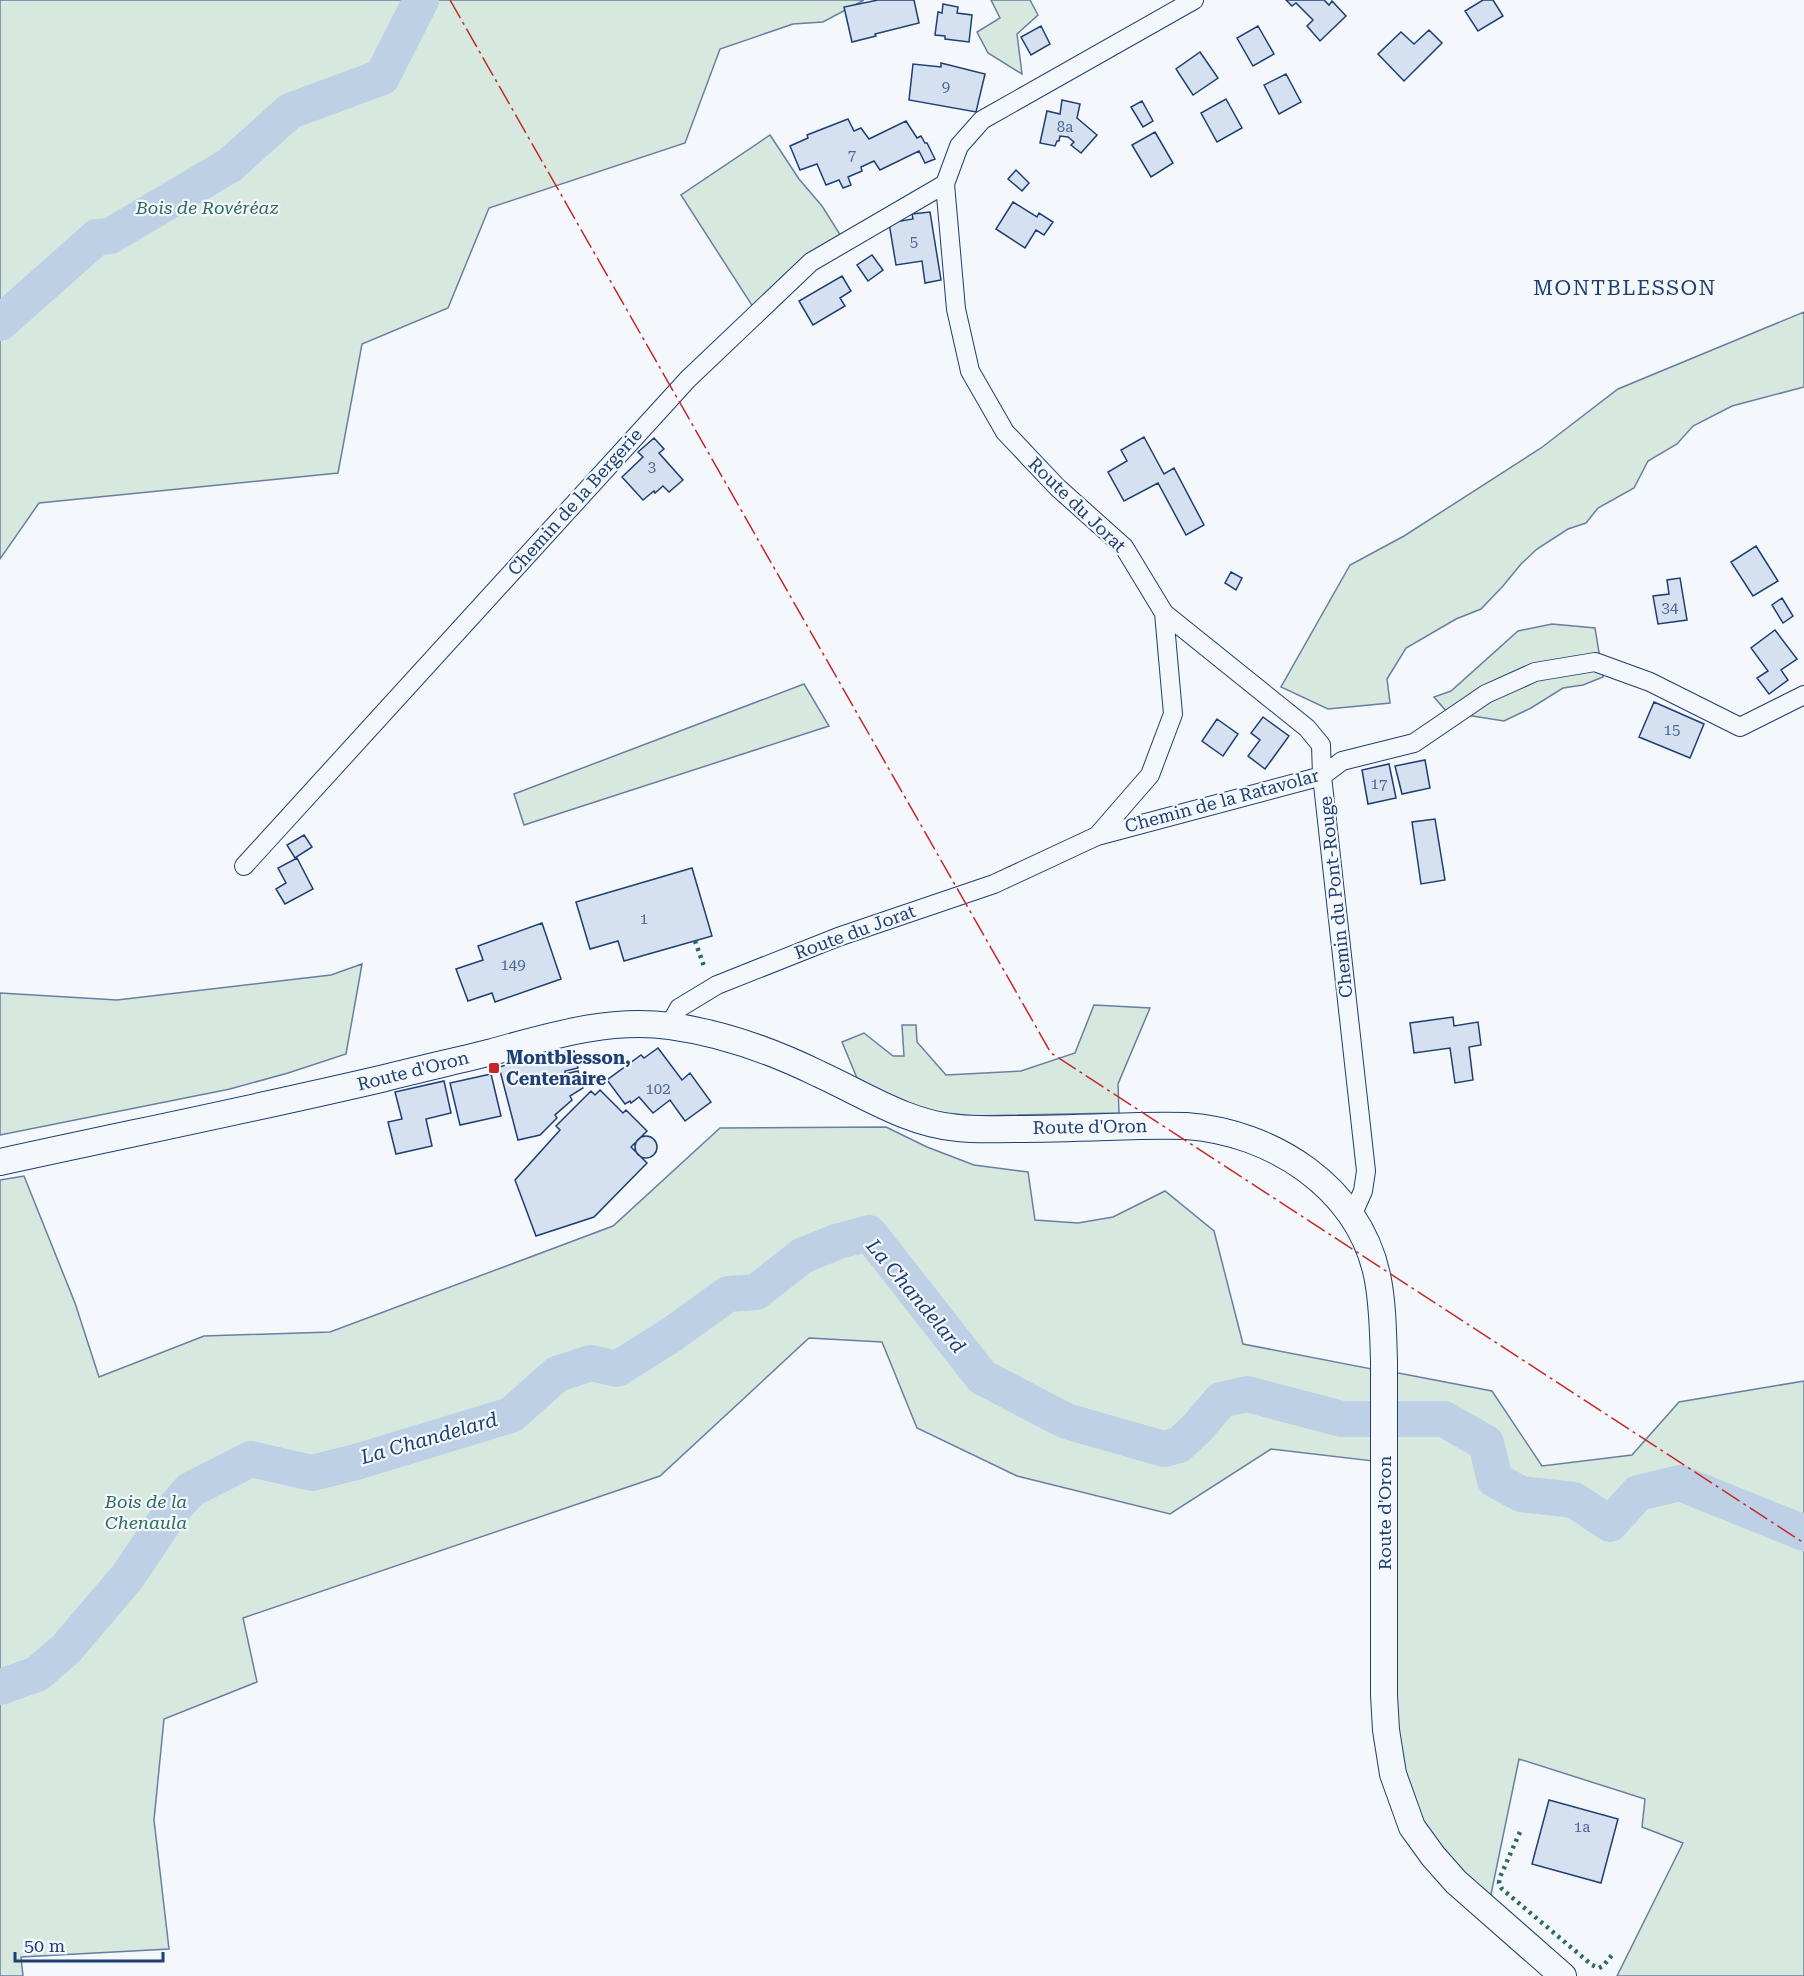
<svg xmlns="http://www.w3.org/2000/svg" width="1804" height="1976" viewBox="0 0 1804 1976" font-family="'Roboto Serif',serif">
	<rect width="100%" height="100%" fill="#f4f7fb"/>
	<!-- green -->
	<path fill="#d7e8df" stroke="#687fa3" stroke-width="1.5" d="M0,0H864L823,22L793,24L720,49L685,143L489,208L448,308L362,344L338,473L39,503L0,559Z
		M991,0H1030L1038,15L1017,34L1022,74L988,53L977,32L1000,18Z
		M770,135L799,179L822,206L841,236L753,307L681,195Z
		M1804,312V387L1732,406L1693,426L1677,444L1648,461L1634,488L1598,508L1586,523L1568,529L1537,549L1521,564L1503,586L1481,609L1456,619L1406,648L1387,679L1390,703L1328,709L1281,687L1350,565L1404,536L1541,448L1618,389Z
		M1552,624L1595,628L1603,677L1583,685L1563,688L1531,708L1504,721L1447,712L1434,697L1451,691L1518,631Z
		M804,684L829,726L524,825L514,794Z
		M362,964L346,1054L288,1073L230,1089L0,1135V993L117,1000L331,975Z
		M1094,1005L1150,1008L1118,1084L1119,1113L973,1116L929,1111L890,1096L857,1078L842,1042L864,1033L893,1056H904L902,1025H916L917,1042L946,1075L1021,1071L1075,1053Z
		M886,1127L927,1147L974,1165L1028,1172L1035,1220L1078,1223L1113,1217L1165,1191L1214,1231L1243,1344L1372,1369L1373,1461L1271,1449L1170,1514L1017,1476L917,1428L882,1342L809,1338L660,1476L243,1618L257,1682L164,1719L154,1820L169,1949L21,1957L23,1976H0V1180L24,1176L75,1303L99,1377L204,1336L330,1332L613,1226L720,1128Z
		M1393,1372L1492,1391L1542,1466L1632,1455L1679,1402L1804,1381V1976H1617L1683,1843L1642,1827L1645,1799L1519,1759L1490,1899L1463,1873L1422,1821L1403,1777L1395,1729Z"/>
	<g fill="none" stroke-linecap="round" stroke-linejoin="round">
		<!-- river -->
		<path stroke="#bed0e5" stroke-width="36" d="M0,323L97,237L110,236L230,165L290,111L382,77L421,0
			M0,1687L37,1674L66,1649L128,1576L171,1512L190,1490L251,1459L312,1473L356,1462L511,1415L557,1374L591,1363L617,1369L671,1335L728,1294L756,1292L802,1256L836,1242L869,1233L982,1377L1066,1421L1164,1449L1179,1445L1198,1427L1221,1400L1247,1394L1342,1419H1444L1486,1443L1495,1480L1521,1494L1574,1500L1610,1524L1638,1493L1680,1483L1804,1533"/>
	</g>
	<!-- building -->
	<path fill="#d5e0f0" stroke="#1d3f73" stroke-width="1.5" d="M878,0H914L919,23L875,34L876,36L852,42L844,7Z
		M1286,0H1324L1329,5L1332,1L1346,16L1320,41L1307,26L1313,20L1296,3L1292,6Z
		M1483,0H1493L1503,16L1478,31L1465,11Z
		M943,4L958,7L957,13L972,15L969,42L945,39V36L935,35L938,12L942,13Z
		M1041,26L1050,44L1031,55L1021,37Z
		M1258,26L1274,54L1253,66L1237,38Z
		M1429,30L1442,43L1404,81L1378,54L1401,32L1414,44Z
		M1200,52L1218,78L1193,95L1176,69Z
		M941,63L985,74L976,112L909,100L913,64L941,67Z
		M1286,74L1301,102L1279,114L1264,85Z
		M1226,99L1242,128L1217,142L1201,113Z
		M1062,100L1080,104L1077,118L1097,135L1081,153L1071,145L1074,142L1068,137L1060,136L1059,141H1057L1055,146L1040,143L1047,111L1060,114Z
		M1142,101L1153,121L1143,127L1131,107Z
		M848,119L854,131L861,128L869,139L906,121L917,138L921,136L925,143H927L935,159L925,163L919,151L880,170L874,161L861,167L862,171L848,177L851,185L843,188L839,180L826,185L817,164L800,170L790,146L808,138L807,135Z
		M1155,132L1173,163L1151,177L1132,145Z
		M1016,170L1029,183L1022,191L1008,179Z
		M1013,202L1037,217L1039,213L1053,222L1044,235L1036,230L1025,248L996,229Z
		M930,212L941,280L925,283L922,261L896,265L889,223L913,219L912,214Z
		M872,255L883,270L868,281L857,265Z
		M842,276L851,291L840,298L845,306L813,325L799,301Z
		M1144,437L1164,474L1174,468L1204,525L1186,535L1158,483L1124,501L1108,472L1127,461L1121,450Z
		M654,438L664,449L659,453L683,480L669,492L663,486L655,493L654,491L643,500L622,477L643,457L638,452Z
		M1756,546L1778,581L1753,596L1731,562Z
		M1231,572L1242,578L1236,590L1225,583Z
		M1680,578L1687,620L1658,624L1653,596L1669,594L1667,580Z
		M1782,598L1793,616L1783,623L1772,605Z
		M1775,630L1797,659L1781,670L1788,680L1769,694L1757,678L1768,671L1751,648Z
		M1654,702L1704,724L1690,758L1639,737Z
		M1263,717L1289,736L1265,769L1248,756L1260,740L1251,733Z
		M1217,719L1238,734L1223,756L1202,741Z
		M1425,760L1430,788L1402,794L1395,766Z
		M1389,764L1396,798L1368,804L1362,770Z
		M1435,819L1445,880L1421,884L1412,822Z
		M304,835L312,847L295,858L287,845Z
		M297,858L313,889L285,904L276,889L286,883L278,868Z
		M692,868L712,936L624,961L618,941L590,949L576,902Z
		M542,923L561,979L495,1002L492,993L468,1001L456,969L483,960L478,946Z
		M1453,1017L1454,1026L1478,1022L1481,1045L1469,1047L1473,1080L1455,1083L1450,1048L1414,1053L1410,1023Z
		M658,1048L682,1080L690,1073L711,1102L685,1121L670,1100L653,1113L639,1097L631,1103L630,1101L625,1104L607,1080L641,1055L644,1058Z
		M559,1051L560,1054L574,1051L578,1068L565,1071V1074L578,1071L583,1088L570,1096L572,1100L555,1115L557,1118L540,1135L518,1140L499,1067Z
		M491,1074L501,1116L460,1125L450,1083Z
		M444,1081L451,1113L426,1119L432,1146L396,1154L388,1122L402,1119L395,1092Z
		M600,1090L623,1113L626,1110L647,1131L631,1147L647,1163L594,1217L536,1236L515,1180L560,1130L556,1126L591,1091L595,1095Z
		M635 1147a11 11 0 1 1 22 0a11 11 0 1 1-22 0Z
		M1549,1800L1618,1819L1601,1883L1532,1864Z"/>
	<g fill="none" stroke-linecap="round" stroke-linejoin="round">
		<defs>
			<path id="street" d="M1164,613L1307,728L1321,745L1322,776L1366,1171L1363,1191L1352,1216
				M1097,836L1322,776L1342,761L1414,743L1486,694L1535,672L1595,662L1650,682L1740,727L1804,695
				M244,866L688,379L811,262L945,184
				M669,1026L679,1008L717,985L838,937L994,884L1097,836L1150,775L1173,714L1164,613L1124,547L1057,487L1005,432L970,371L956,309L945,184L959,146L982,120L1194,0"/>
			<path id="secondary" d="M0,1162C128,1134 257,1108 385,1078C420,1069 456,1061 492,1052C551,1036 608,1018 670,1026C722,1033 772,1051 819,1074C863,1094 908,1124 958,1128C976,1130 994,1129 1013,1129C1044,1129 1076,1128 1107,1127C1133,1126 1160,1125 1186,1126C1272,1132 1358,1187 1377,1275C1383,1303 1383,1333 1384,1361V1695L1386,1730L1393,1774L1412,1827L1433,1856L1456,1882L1563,1976"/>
		</defs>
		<!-- street casing -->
		<use href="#street" stroke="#1d3f73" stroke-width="20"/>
		<!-- secondary casing -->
		<use href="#secondary" stroke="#1d3f73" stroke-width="28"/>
		<!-- street -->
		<use href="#street" stroke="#f4f7fb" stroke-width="18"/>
		<!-- secondary -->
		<use href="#secondary" stroke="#f4f7fb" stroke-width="26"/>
		<!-- hedge -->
		<path stroke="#2c6c60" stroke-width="4.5" stroke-dasharray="3 4.5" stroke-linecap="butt" d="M695,941L705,969
			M1520,1832L1500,1877L1499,1883L1502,1889L1592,1965L1599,1968L1603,1966L1612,1955"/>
		<!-- power -->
		<path stroke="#c62828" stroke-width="1.5" stroke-dasharray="21 4.5 3 4.5" stroke-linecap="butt" d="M450,0L1051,1053L1804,1543"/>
	</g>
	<!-- markers -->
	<rect fill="#c62828" stroke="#f4f7fb" stroke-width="2" x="488" y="1062" width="12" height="12" rx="3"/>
	<g text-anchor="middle" stroke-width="4.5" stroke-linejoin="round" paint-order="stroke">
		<!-- number labels -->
		<g font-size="15" fill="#4b6792">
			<text x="946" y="92">9</text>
			<text x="1065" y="132">8a</text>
			<text x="852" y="160">7</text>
			<text x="914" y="247">5</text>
			<text x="652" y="472">3</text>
			<text x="1670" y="613">34</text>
			<text x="1672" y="735">15</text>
			<text x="1379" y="789">17</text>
			<text x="644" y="924">1</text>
			<text x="513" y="970">149</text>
			<text x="658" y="1094">102</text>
			<text x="1582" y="1832">1a</text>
		</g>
		<!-- park labels -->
		<g font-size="18" font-style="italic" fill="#2c6c60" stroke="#f4f7fb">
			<text x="207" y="214">Bois de Rovéréaz</text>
			<text x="146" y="1508">Bois de la<tspan x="146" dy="21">Chenaula</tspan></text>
		</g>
		<!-- street labels -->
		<g font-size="18" fill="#1d3f73" stroke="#f4f7fb">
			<text transform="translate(575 502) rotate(-48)" y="6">Chemin de la Bergerie</text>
			<text transform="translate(1077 505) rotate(44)" y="6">Route du Jorat</text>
			<text transform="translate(1222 801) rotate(-15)" y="6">Chemin de la Ratavolar</text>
			<text transform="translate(1336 897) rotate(-96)" y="6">Chemin du Pont-Rouge</text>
			<text transform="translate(855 932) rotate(-20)" y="6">Route du Jorat</text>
			<text transform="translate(413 1071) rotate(-14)" y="6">Route d'Oron</text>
			<text transform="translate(1090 1127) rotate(-1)" y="6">Route d'Oron</text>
			<text transform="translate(1385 1513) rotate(-90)" y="6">Route d'Oron</text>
		</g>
		<!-- poi labels -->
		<g font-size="18" font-weight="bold" fill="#1d3f73" stroke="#f4f7fb" text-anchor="start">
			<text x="506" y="1064">Montblesson,<tspan x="506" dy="21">Centenaire</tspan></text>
		</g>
		<!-- water labels -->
		<g font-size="20" font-style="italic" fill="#1d3f73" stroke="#f4f7fb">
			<text transform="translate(916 1296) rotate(50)" y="7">La Chandelard</text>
			<text transform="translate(429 1438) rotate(-16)" y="7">La Chandelard</text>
		</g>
		<!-- quarter labels -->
		<g font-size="21" letter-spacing="1.5" fill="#1d3f73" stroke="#f4f7fb">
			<text x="1625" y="295">MONTBLESSON</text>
		</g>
	</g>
	<!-- scale -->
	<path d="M15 1952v9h148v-9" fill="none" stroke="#1d3f73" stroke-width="3"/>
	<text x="24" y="1952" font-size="18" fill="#1d3f73" stroke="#f4f7fb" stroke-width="4.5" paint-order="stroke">50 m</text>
</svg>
